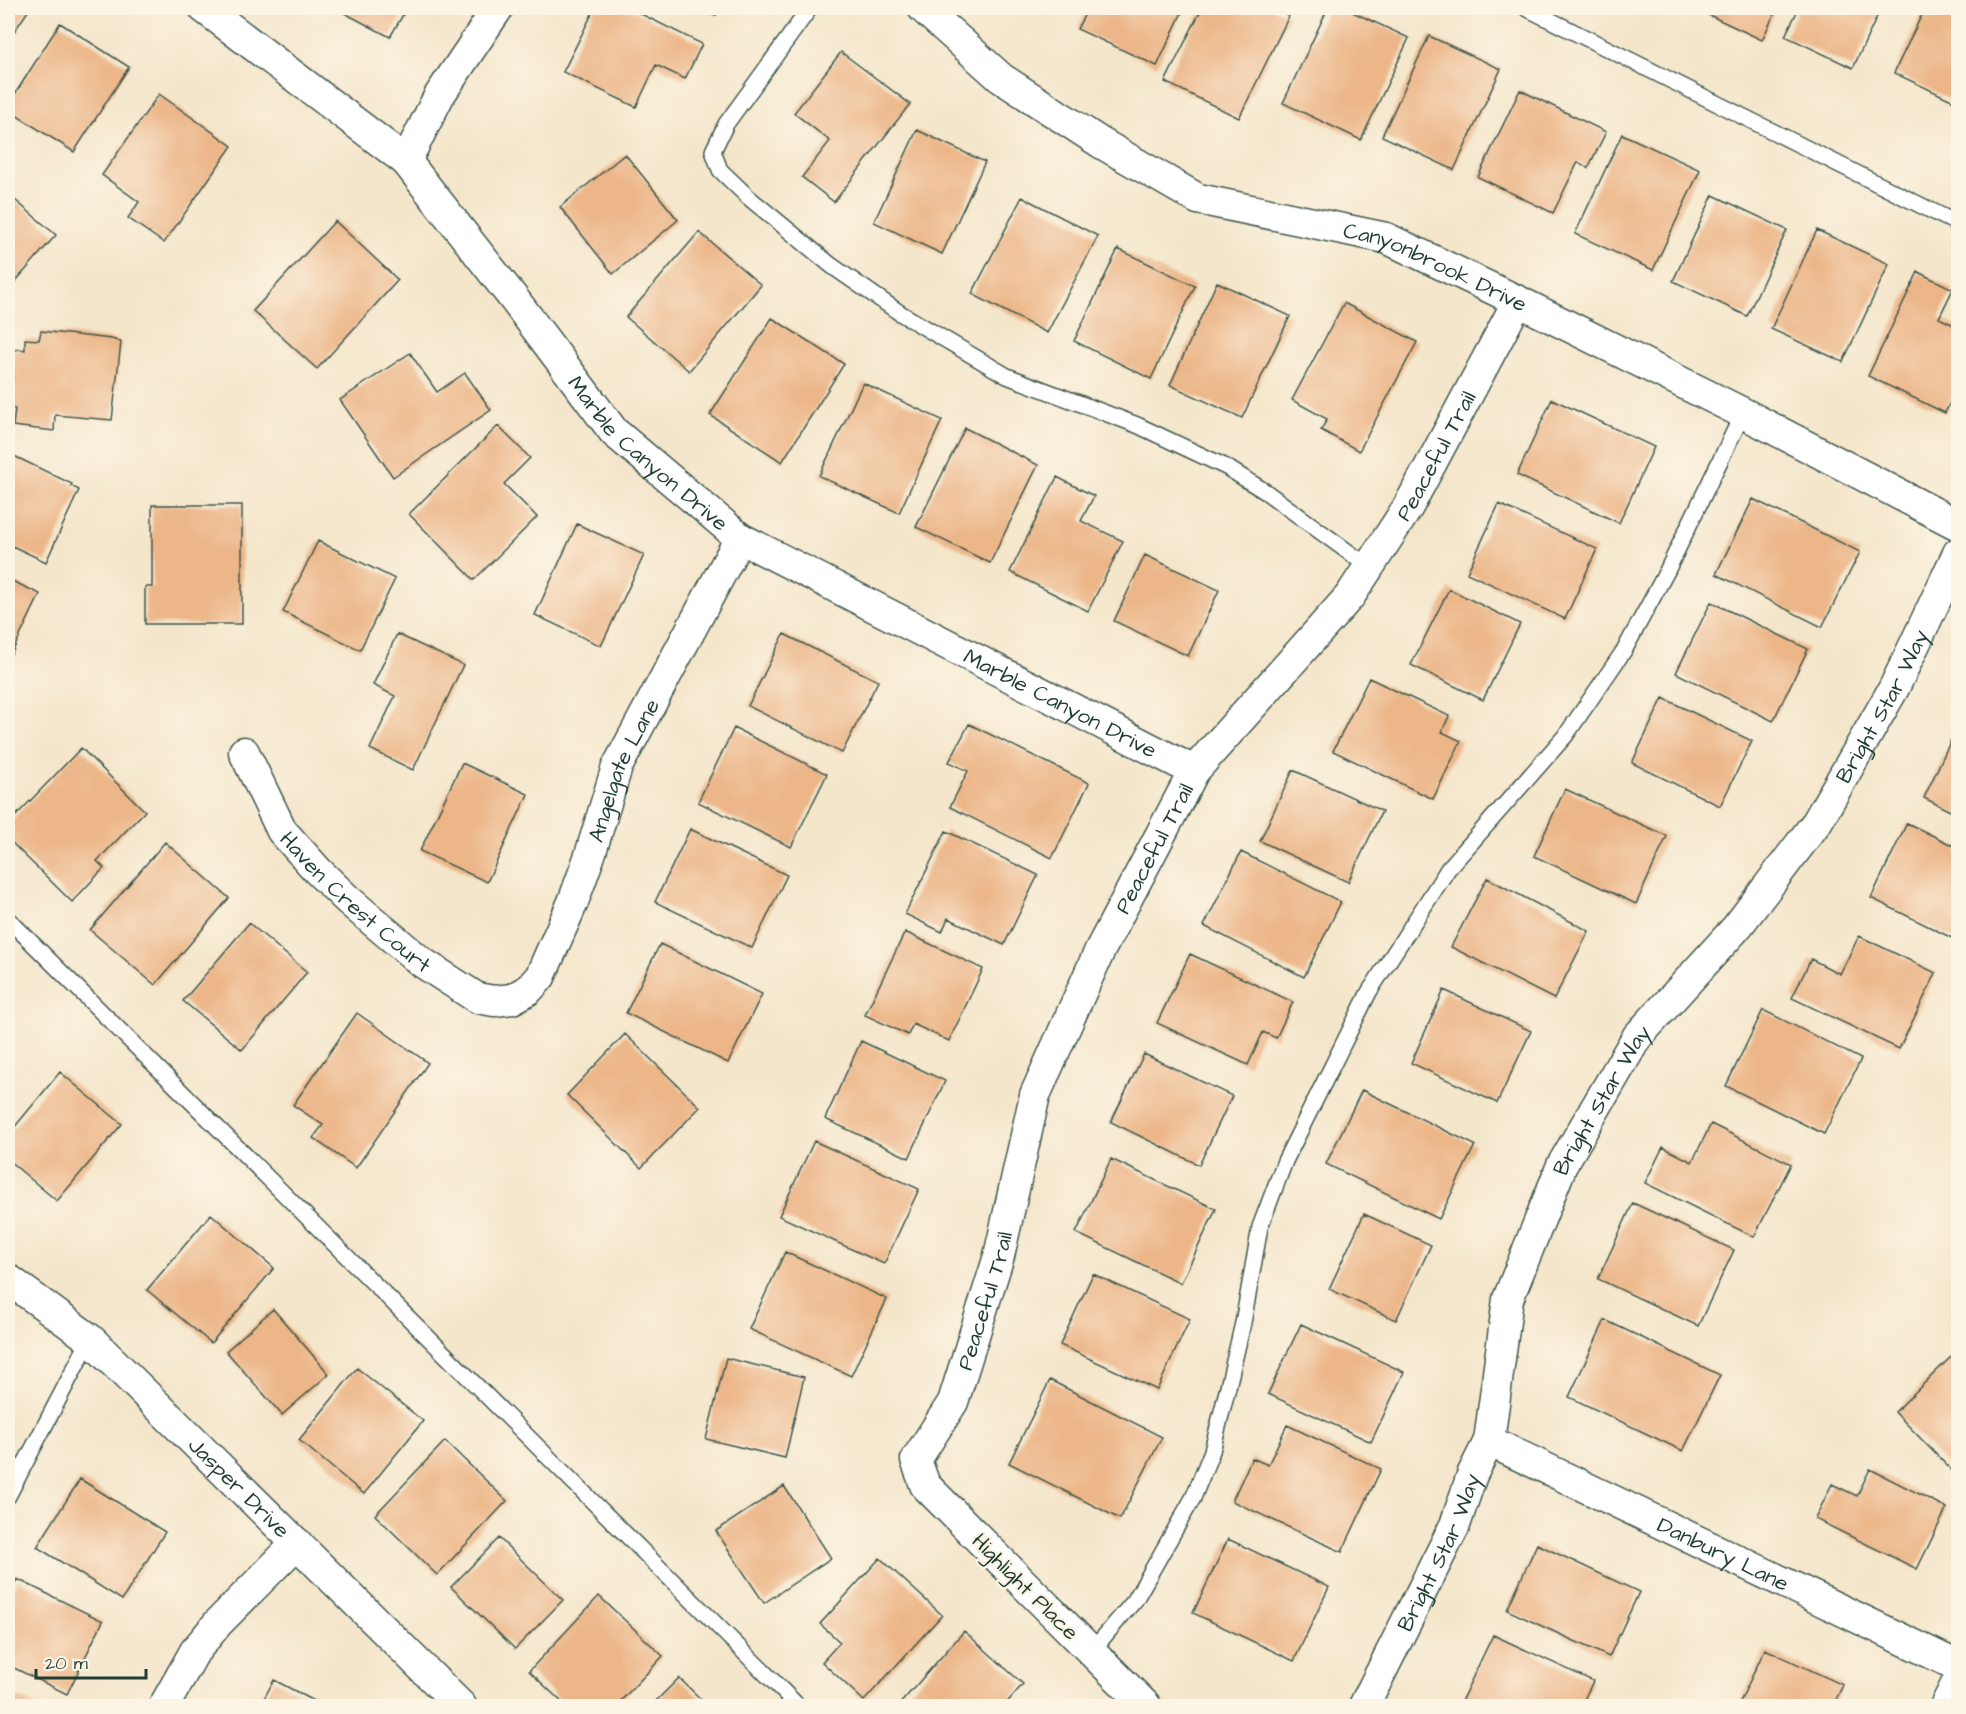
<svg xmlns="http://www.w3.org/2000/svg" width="1966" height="1714" viewBox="0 0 1966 1714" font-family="'Architects Daughter',sans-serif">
	<rect width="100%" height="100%" fill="#fcf5e5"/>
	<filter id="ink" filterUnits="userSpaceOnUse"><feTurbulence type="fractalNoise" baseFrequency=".0167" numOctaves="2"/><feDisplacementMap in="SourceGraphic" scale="12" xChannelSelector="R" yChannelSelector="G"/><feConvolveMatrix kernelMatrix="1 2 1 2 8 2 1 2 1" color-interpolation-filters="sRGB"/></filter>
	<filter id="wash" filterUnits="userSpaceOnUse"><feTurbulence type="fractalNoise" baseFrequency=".008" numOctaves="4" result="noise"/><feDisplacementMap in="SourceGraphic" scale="24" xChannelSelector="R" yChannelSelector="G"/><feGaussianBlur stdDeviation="1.35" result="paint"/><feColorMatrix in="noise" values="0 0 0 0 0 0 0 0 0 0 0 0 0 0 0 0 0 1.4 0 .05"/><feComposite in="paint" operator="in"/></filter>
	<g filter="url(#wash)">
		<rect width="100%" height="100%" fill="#f4e6cb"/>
		<g id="blocks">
			<!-- building -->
			<path fill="#ecb688" d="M8,8H30L8,41Z
				M335,8H407L390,37Z
				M595,8H629L702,44L685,79L656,65L636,107L563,72Z
				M699,8H720L716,15Z
				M1088,8H1184L1157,66L1077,29Z
				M1202,8H1273L1289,16L1239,118L1165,82Z
				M1328,8H1344L1409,38L1361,140L1283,103Z
				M1694,8H1777L1762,40Z
				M1799,8H1881L1853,68L1785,36Z
				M1925,8H1948L1958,12V103L1894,73Z
				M60,23L129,67L74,152L8,110V105Z
				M1429,36L1501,69L1454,170L1382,136Z
				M841,52L910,104L834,202L802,177L830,141L794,113Z
				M1520,90L1606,132L1588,168L1578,162L1553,213L1478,177Z
				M159,94L232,146L164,243L128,218L139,202L102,175Z
				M917,130L985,162L942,254L874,222Z
				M1622,134L1700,170L1653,270L1575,234Z
				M625,154L678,220L613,274L560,207Z
				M8,194L56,235L8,290Z
				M1713,195L1787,230L1747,316L1673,281Z
				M1022,197L1098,236L1047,333L972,294Z
				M335,221L398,280L317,369L253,311Z
				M1817,230L1889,264L1843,362L1771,329Z
				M699,232L761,285L689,371L626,317Z
				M1118,249L1195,286L1151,379L1074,341Z
				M1918,272L1953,289L1939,318L1958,327V386L1945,413L1868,376Z
				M1217,282L1290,316L1242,418L1170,385Z
				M1344,303L1417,342L1359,451L1321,430L1327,419L1292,400Z
				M772,318L844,364L782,462L710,415Z
				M41,331L112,339L121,342L112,420L55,415L54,431L13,426L15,409L10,408L13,375H10L13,351L18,349L25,350V339L39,340Z
				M410,353L437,392L465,373L491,410L393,477L340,400Z
				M863,383L942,420L899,513L819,476Z
				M1552,399L1654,447L1619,523L1517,475Z
				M498,426L530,458L504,484L537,517L474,580L409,514Z
				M965,428L1038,465L990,563L916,527Z
				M8,453L72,484L71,486L79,490L46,562L8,544Z
				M1057,477L1094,496L1081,521L1123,541L1088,611L1010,572Z
				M1753,499L1860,552L1822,627L1716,574Z
				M1499,504L1597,549L1565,619L1467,573Z
				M152,505H242V624H145V587H152Z
				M577,524L644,555L601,646L535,615Z
				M318,541L395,579L360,650L283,612Z
				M1145,555L1219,590L1188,656L1114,621Z
				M8,579L40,594L8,661Z
				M1449,589L1520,624L1483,700L1411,665Z
				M1711,602L1808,649L1773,721L1676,673Z
				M397,634L463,665L413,770L370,749L395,696L373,685Z
				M784,634L878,681L842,753L748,706Z
				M1369,678L1449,716L1442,732L1461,741L1433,799L1333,751Z
				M1663,698L1752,741L1720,806L1632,763Z
				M969,724L1089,783L1052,858L950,807L968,771L949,762Z
				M1957,727L1958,728V815L1924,798Z
				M734,728L827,774L791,847L698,802Z
				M81,748L145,811L97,861L104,868L72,902L8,839V824Z
				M462,763L528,794L487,882L420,851Z
				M1293,770L1382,811L1348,882L1260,841Z
				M1565,789L1667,836L1636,904L1534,856Z
				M1907,823L1958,848V941L1871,898Z
				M690,829L787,875L752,948L655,902Z
				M946,831L1038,875L1004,945L948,918L942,932L905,914Z
				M165,842L229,898L155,985L90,930Z
				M1241,852L1341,902L1304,977L1204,926Z
				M1487,878L1589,931L1554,999L1451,947Z
				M249,923L307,972L242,1050L183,1001Z
				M905,932L983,969L949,1041L913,1024L908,1035L865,1015Z
				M1859,936L1936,973L1899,1049L1792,998L1811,959L1840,974Z
				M660,944L762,994L728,1063L626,1013Z
				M1190,954L1293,1002L1276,1038L1263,1032L1248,1065L1157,1023Z
				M1444,990L1531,1031L1497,1103L1411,1063Z
				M1763,1010L1861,1059L1824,1134L1726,1086Z
				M357,1013L428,1063L356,1168L313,1138L323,1125L293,1105Z
				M625,1034L700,1107L641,1168L567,1095Z
				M861,1041L945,1081L909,1158L825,1119Z
				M1144,1054L1232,1096L1199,1165L1111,1122Z
				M60,1072L122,1124L57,1201L8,1160V1135Z
				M1362,1090L1475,1145L1439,1219L1326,1164Z
				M1711,1124L1791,1164L1754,1237L1645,1183L1663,1147L1692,1162Z
				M814,1141L919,1189L884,1264L779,1216Z
				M1111,1159L1216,1209L1181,1283L1076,1233Z
				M1633,1203L1734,1250L1698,1326L1598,1279Z
				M211,1214L274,1268L211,1343L147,1290Z
				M1364,1214L1431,1245L1396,1320L1329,1289Z
				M785,1252L887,1299L851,1376L749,1329Z
				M1093,1274L1190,1319L1157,1390L1060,1345Z
				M273,1309L329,1374L282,1415L226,1351Z
				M1605,1320L1720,1375L1683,1451L1569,1397Z
				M1301,1324L1404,1372L1371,1442L1268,1394Z
				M1957,1351L1958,1353V1477L1895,1412Z
				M726,1358L804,1377L785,1458L706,1439Z
				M357,1368L423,1421L364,1494L299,1440Z
				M1050,1380L1162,1437L1120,1519L1009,1463Z
				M1287,1425L1381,1469L1342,1552L1232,1501L1252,1458L1268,1465Z
				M445,1441L507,1501L437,1575L375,1515Z
				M1870,1469L1947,1508L1917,1569L1815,1519L1832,1484L1857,1496Z
				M80,1479L165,1532L122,1600L37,1547Z
				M784,1486L831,1558L764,1603L716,1531Z
				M499,1538L563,1600L515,1649L451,1587Z
				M1228,1539L1329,1587L1294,1661L1193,1613Z
				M1537,1544L1639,1592L1609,1657L1507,1610Z
				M880,1558L942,1615L864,1701L822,1662L840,1642L820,1624Z
				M17,1579L103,1621L67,1694L8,1665V1598Z
				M599,1596L663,1656L616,1706H566L529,1671Z
				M964,1631L1023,1684L1004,1706H898Z
				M1493,1635L1593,1681L1581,1706H1459Z
				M1765,1649L1843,1685L1833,1706H1738Z
				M679,1678L708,1706H651Z
				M274,1680L324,1706H260Z
				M8,1693L37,1706H8Z"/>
		</g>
	</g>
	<g filter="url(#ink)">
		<use href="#blocks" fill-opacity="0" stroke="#3f564b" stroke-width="1.5"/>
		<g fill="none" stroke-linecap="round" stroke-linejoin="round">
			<defs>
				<path id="service" d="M810,8L726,124L713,151L720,170L748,197L832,266L900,313L1007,376L1137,425L1226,467L1266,492L1369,567
					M1526,8L1958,224
					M8,919L798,1706
					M8,1496L90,1339
					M1091,1652L1135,1600L1193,1498L1212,1451L1228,1387L1243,1323L1260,1227L1285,1161L1369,992L1448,869L1566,735L1625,649L1667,571L1743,413"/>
				<g id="minor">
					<path id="s1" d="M204,8L406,161L514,299L614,432L740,538L1194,771"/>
					<path id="s2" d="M923,8L1001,78L1101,143L1198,199L1386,238L1518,301L1743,413L1958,525"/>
					<path d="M406,161L439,96L498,8"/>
					<path id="s3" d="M244,752L282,831L318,871L348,900L420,961L477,998L494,1001L512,999L528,990L540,977L573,902L590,855L617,767L740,538"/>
					<path id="s4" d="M8,1279L90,1339L461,1706"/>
					<path id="s5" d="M1489,1441L1958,1666"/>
					<path d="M164,1706L195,1651L218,1623L297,1543"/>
					<path id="s6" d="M1146,1706L925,1485L916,1460L953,1402L999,1256L1035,1095L1100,950L1194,771L1350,596L1408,507L1518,301"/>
					<path id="s7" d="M1364,1706L1455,1525L1472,1475L1489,1441L1508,1299L1562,1165L1637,1037L1737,927L1817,822L1894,688L1958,553"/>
				</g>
				<path id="tertiary" d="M1947,1706L1958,1684"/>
			</defs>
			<!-- service casing -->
			<use href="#service" stroke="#3f564b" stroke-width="18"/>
			<!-- minor casing -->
			<use href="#minor" stroke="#3f564b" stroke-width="33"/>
			<!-- tertiary casing -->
			<use href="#tertiary" stroke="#3f564b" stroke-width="36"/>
			<!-- service -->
			<use href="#service" stroke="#fff" stroke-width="15"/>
			<!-- minor -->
			<use href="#minor" stroke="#fff" stroke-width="30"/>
			<!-- tertiary -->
			<use href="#tertiary" stroke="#fff" stroke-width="33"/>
		</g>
	</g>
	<g text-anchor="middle" stroke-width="5" stroke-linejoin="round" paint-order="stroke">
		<!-- street labels -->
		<g font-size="22" fill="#1f3d34" stroke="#fcf5e5">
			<text dy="8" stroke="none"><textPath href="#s2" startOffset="584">Canyonbrook Drive</textPath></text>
			<text dy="8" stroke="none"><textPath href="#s1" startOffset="634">Marble Canyon Drive</textPath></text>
			<text dy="8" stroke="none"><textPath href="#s6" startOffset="1486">Peaceful Trail</textPath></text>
			<text dy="8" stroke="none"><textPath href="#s1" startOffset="1120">Marble Canyon Drive</textPath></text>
			<text dy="8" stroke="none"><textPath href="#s7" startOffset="1143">Bright Star Way</textPath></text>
			<text dy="8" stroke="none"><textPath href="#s3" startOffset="640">Angelgate Lane</textPath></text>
			<text dy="8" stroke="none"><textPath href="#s6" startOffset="1000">Peaceful Trail</textPath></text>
			<text dy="8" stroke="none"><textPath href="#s3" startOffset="190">Haven Crest Court</textPath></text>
			<text dy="8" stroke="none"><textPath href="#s7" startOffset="657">Bright Star Way</textPath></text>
			<text dy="8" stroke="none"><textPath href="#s6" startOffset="514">Peaceful Trail</textPath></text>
			<text dy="8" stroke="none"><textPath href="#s4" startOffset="312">Jasper Drive</textPath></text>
			<text dy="8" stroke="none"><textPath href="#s7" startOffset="171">Bright Star Way</textPath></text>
			<text dy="8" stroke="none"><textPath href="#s5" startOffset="260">Danbury Lane</textPath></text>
			<text transform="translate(1026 1586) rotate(45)" y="8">Highlight Place</text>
		</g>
	</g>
	<!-- margin -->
	<rect width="1966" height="1714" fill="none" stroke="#fcf5e5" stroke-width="30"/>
	<!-- scale -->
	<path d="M36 1669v9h110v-9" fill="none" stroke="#1f3d34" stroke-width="3"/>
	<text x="45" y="1669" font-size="18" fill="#1f3d34" stroke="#fcf5e5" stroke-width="4.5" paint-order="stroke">20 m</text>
</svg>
